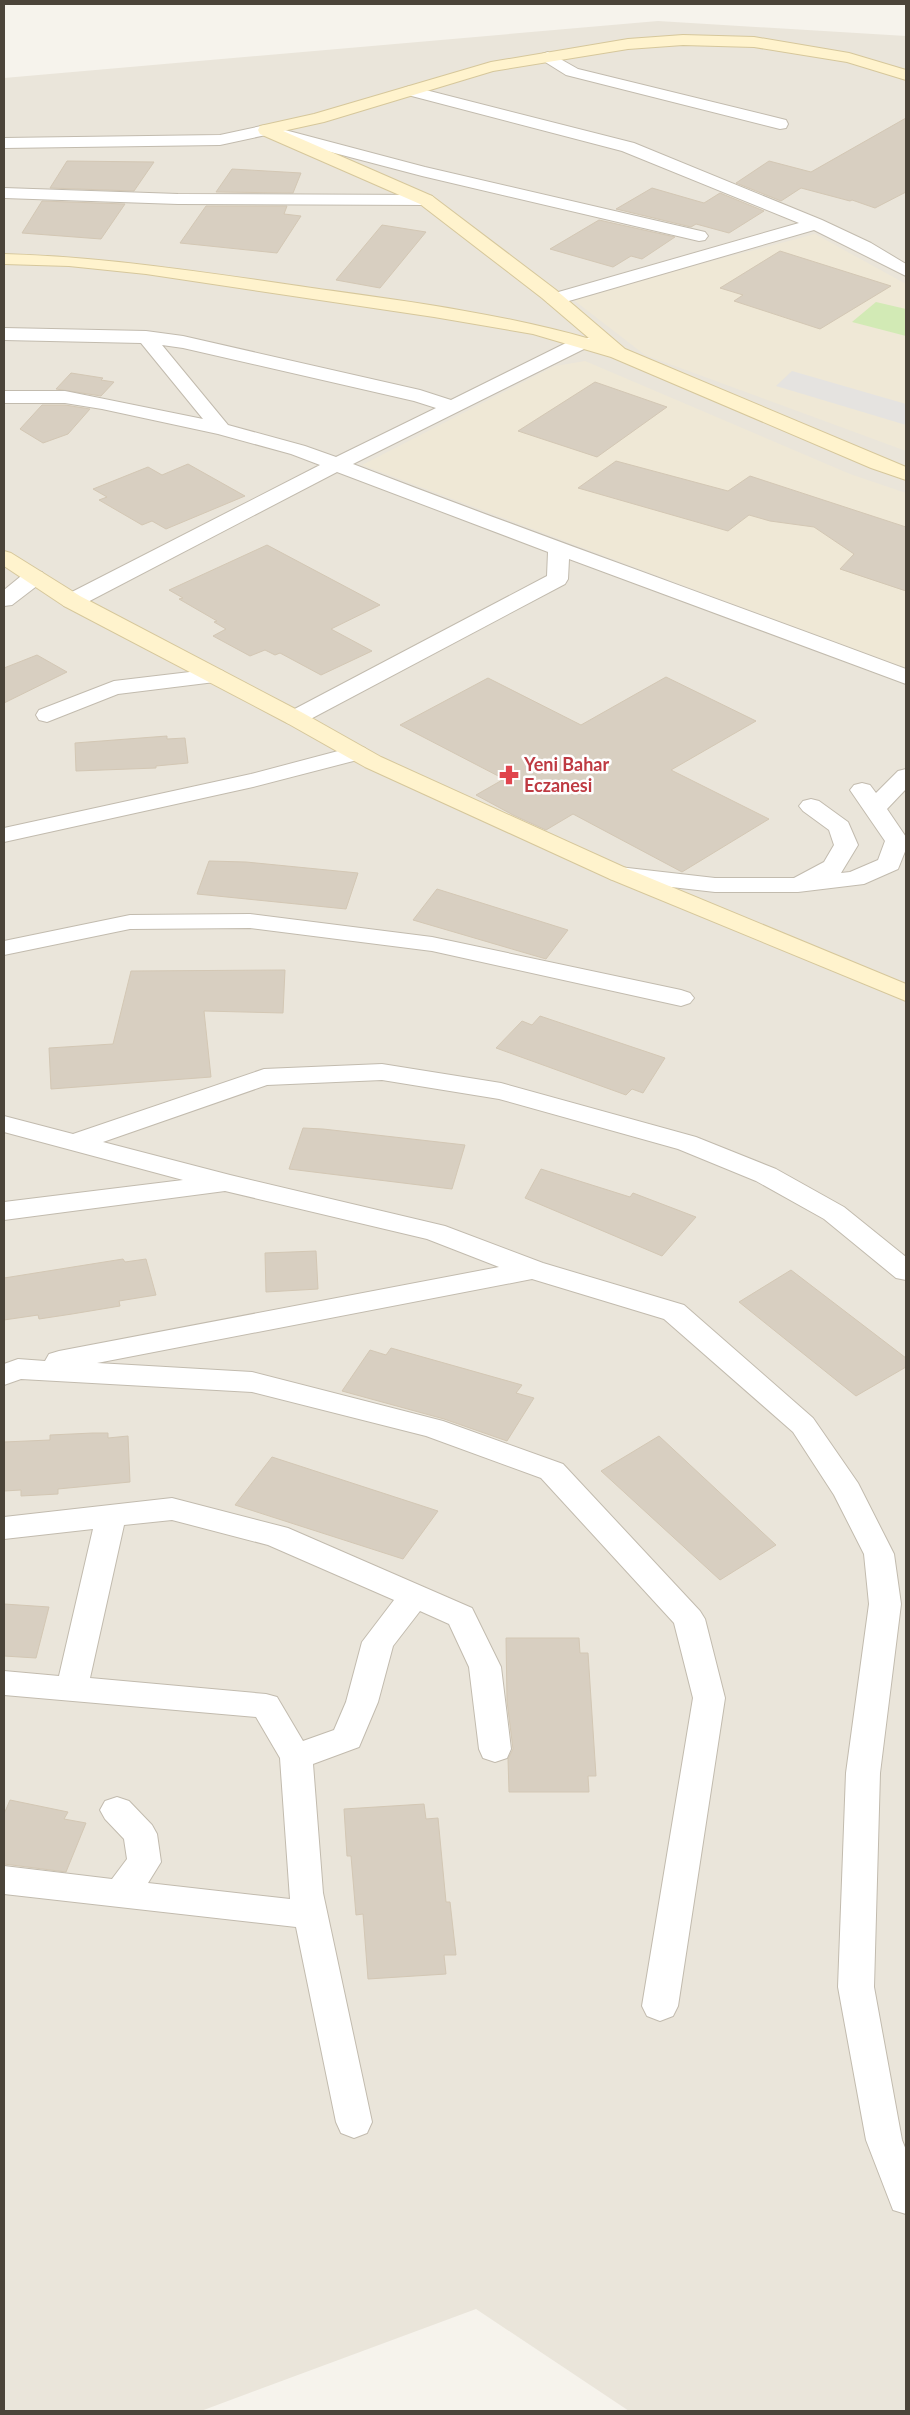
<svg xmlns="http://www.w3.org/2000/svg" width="910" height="2415" viewBox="0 0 910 2415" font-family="Lato,sans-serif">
	<rect width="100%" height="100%" fill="#f6f3ec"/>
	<!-- residential -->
	<path fill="#eae5da" d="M658,21L906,36V2411H629L476,2309L201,2411H4V78Z"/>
	<!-- education -->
	<path fill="#efe8d6" d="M815,234L906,284V451L645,355L571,298Z
		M585,361L850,474L906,493V669L362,465L555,366Z"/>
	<!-- green -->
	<path fill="#d2eab5" d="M876,302L906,309V336L852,322Z"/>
	<!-- parking -->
	<path fill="#e5e3e0" d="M792,371L906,404V425L776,386Z"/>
	<!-- building -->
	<path fill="#d8cfc1" stroke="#d3c7b4" d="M906,118V192L875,208L852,200L850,201L801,188L781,201L736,183L769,161L811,172Z
		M67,161L154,162L134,191L50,188Z
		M232,169L301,173L293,193L216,192Z
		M652,188L704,203L720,193L764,211L729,233L696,224L691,227L616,209Z
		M42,201L125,204L101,239L22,233Z
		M206,206H287L284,214L301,216L277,253L180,243Z
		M599,220L675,237L642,259L631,256L613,267L550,249Z
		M382,225L426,232L380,288L336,280Z
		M780,251L891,286L820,329L734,301L743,295L720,288Z
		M71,373L103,378L101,380L114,382L101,396L56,389Z
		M595,382L667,407L597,457L518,431Z
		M42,405H65L90,409L68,434L43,443L20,429Z
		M616,461L728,491L750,476L906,527V591L840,569L854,554L814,527L770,521L749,515L728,531L578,488Z
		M188,464L245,496L166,529L152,521L142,525L99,500L107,497L93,489L148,467L162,475Z
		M267,545L380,605L331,629L372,651L321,675L280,653L275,655L265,650L250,656L213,636L226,629L214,622L217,621L179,599L183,598L169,590Z
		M37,655L67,672L4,703V668Z
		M666,677L756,721L671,770L769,819L682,872L573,814L546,830L513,815L476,795L504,779L400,725L488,678L581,725Z
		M167,736V739L185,738L188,763L156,766V768L76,771L75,743Z
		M209,861L246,862L358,873L346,909L197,894Z
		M437,889L568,930L546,959L413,920Z
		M285,970L283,1013L204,1011L211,1077L51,1089L49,1048L113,1044L131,971Z
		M540,1016L665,1058L643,1093L632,1089L626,1095L496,1048L522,1021L532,1025Z
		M303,1128L323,1129L465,1145L452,1189L289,1169Z
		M541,1169L630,1197L633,1193L696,1217L662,1256L525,1198Z
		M316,1251L318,1289L266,1292L265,1253Z
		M123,1259L125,1262L146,1259L156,1295L119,1301L120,1306L72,1314L39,1319L38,1315L4,1320V1278Z
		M791,1270L906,1358V1367L856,1396L739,1302Z
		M391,1348L522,1385L516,1393L534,1398L507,1441L444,1419L342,1391L370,1350L386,1355Z
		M93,1433H108V1438L128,1436L130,1482L58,1489V1494L21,1496V1490L4,1491V1442L50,1440V1435Z
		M659,1436L776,1545L720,1580L601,1471Z
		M272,1457L438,1511L403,1559L235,1505Z
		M4,1604L49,1607L36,1658L4,1656Z
		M506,1638H579L580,1653H588L596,1776H588L589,1792H509L508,1759L513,1749L507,1701Z
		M10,1800L68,1812L64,1819L86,1823L66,1872L4,1864V1814Z
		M424,1804L426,1819L438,1818L446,1902H450L456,1955H444L446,1974L368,1979L363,1914L356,1915L351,1856H347L344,1809Z"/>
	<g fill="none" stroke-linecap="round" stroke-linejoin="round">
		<defs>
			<path id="street" d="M548,52L578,69L786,120L788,124L786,128L780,129L566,75L542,60L540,57L542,54Z
				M410,86L634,143L822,220L871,243L906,264V276L814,230L562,303H548L546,299L548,295L799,223L622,151L404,94L402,91L404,88Z
				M266,125L425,167L705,232L708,236L705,240L699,241L422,176L266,135L220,145L4,148V138L220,135Z
				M4,188L178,194L426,195L432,196L435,200L432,204L426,205L178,204L4,198Z
				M4,328L146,331L183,336L420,390L451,400L576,338H590L592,342L590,346L353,464C537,535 722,600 906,669V684L569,559L568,579L565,584L303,723L295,725L287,723L284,718L287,713L547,576L548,552L337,472L80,606L72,607L64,606L61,601L64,596L320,465L291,454L218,434L102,409L65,403H4V391H65L203,419L141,343L4,340ZM162,345L183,348L414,401L436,408L336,457L305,446L228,425Z
				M34,571L42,572L45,577L42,582L12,605L4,606V590L26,572Z
				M215,669L223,671L226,676L223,681L118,694L47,722L39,720L36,715L39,710L114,681Z
				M357,746L365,748L368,753L365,758L253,787L4,842V828L251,774Z
				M906,769V789L887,809L906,837V849L898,869L864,884L798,892H715L619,881L610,879L607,874L610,869L619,867L715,878H794L824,862L834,845L829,830L803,811L799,806L803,801L811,799L819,801L848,822L858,845L841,873L850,872L878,860L885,841L850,790L854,785L862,783L870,785L876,793L898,771Z
				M250,914L432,937L681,990L690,993L694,998L690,1003L681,1006L432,951L250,928L130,929L4,955V941L130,915Z
				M382,1064L501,1083L696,1137L776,1169L844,1207L906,1257V1280L896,1278L824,1219L756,1181L678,1149L499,1099L382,1080L267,1085L103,1142L230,1175L445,1226L543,1263L684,1305L813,1418L858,1483L894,1554L901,1604L880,1773L874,1987L902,2140L906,2150V2214L893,2210L866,2140L838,1987L846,1773L869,1604L864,1554L834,1495L793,1432L664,1319L532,1279L97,1363L252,1372L443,1421L563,1464L700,1611L705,1619L725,1698L678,2006L673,2016L660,2021L647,2016L642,2006L693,1698L674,1623L541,1478L426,1436L252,1392L21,1379L4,1385V1364L18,1359L45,1361L49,1354L59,1351L499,1267L427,1239L225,1191L4,1220V1202L183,1180L4,1132V1116L73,1134L264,1069Z
				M172,1498L288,1528L472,1608L501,1667L511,1749L507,1758L495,1762L483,1758L479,1749L469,1667L449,1624L420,1611L393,1646L378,1702L359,1747L313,1764L323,1893L372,2122L367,2133L354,2138L341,2133L336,2122L296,1927L4,1894V1866L112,1879L127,1859L124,1839L105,1819L100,1810L105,1801L117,1797L129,1801L152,1825L157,1834L161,1862L148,1883L290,1899L280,1758L256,1717L4,1695V1671L59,1676L93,1529L4,1539V1517ZM172,1520L268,1545L394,1600L362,1642L346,1702L334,1730L303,1741L277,1697L266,1694L90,1678L124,1525Z"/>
			<path id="secondary" d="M683,35L754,37L849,53L906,70V80L847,62L754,47L683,45L628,49L493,71L324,122L283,131L432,196L556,290L625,349L906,467V480L871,468L611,357L533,334L434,317L146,274L69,266L4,264V254C108,257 209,273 312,288C405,301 499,313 590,339L542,298L420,204L260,134L258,130L260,126L314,114L491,62L628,39Z
				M4,551L11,553L80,596L303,713L381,757L628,869L906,984V1001L610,879L365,767L287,723L64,606L4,566Z"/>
		</defs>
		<!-- street casing -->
		<use href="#street" stroke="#c2bbae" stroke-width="2"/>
		<!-- secondary casing -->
		<use href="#secondary" stroke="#d6c79b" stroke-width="2"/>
		<!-- street -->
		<use href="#street" fill="#fff" fill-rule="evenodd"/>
		<!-- secondary -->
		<use href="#secondary" fill="#fff3cd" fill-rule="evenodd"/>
	</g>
	<!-- icons -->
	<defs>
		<symbol id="pharmacy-bare" viewBox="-9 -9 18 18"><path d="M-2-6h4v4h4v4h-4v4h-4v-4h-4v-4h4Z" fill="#e0444e" stroke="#fff" stroke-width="2.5" paint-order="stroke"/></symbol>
	</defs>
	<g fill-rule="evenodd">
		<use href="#pharmacy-bare" x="495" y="761" width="28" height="28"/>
	</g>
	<g text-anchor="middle" stroke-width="5" stroke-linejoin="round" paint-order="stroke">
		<!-- health labels -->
		<g font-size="18" font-weight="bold" fill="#be3a42" stroke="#fff" text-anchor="start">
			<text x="524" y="771">Yeni Bahar<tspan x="524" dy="21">Eczanesi</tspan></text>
		</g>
	</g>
	<!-- border -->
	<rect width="910" height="2415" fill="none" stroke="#4b4439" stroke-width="10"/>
</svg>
